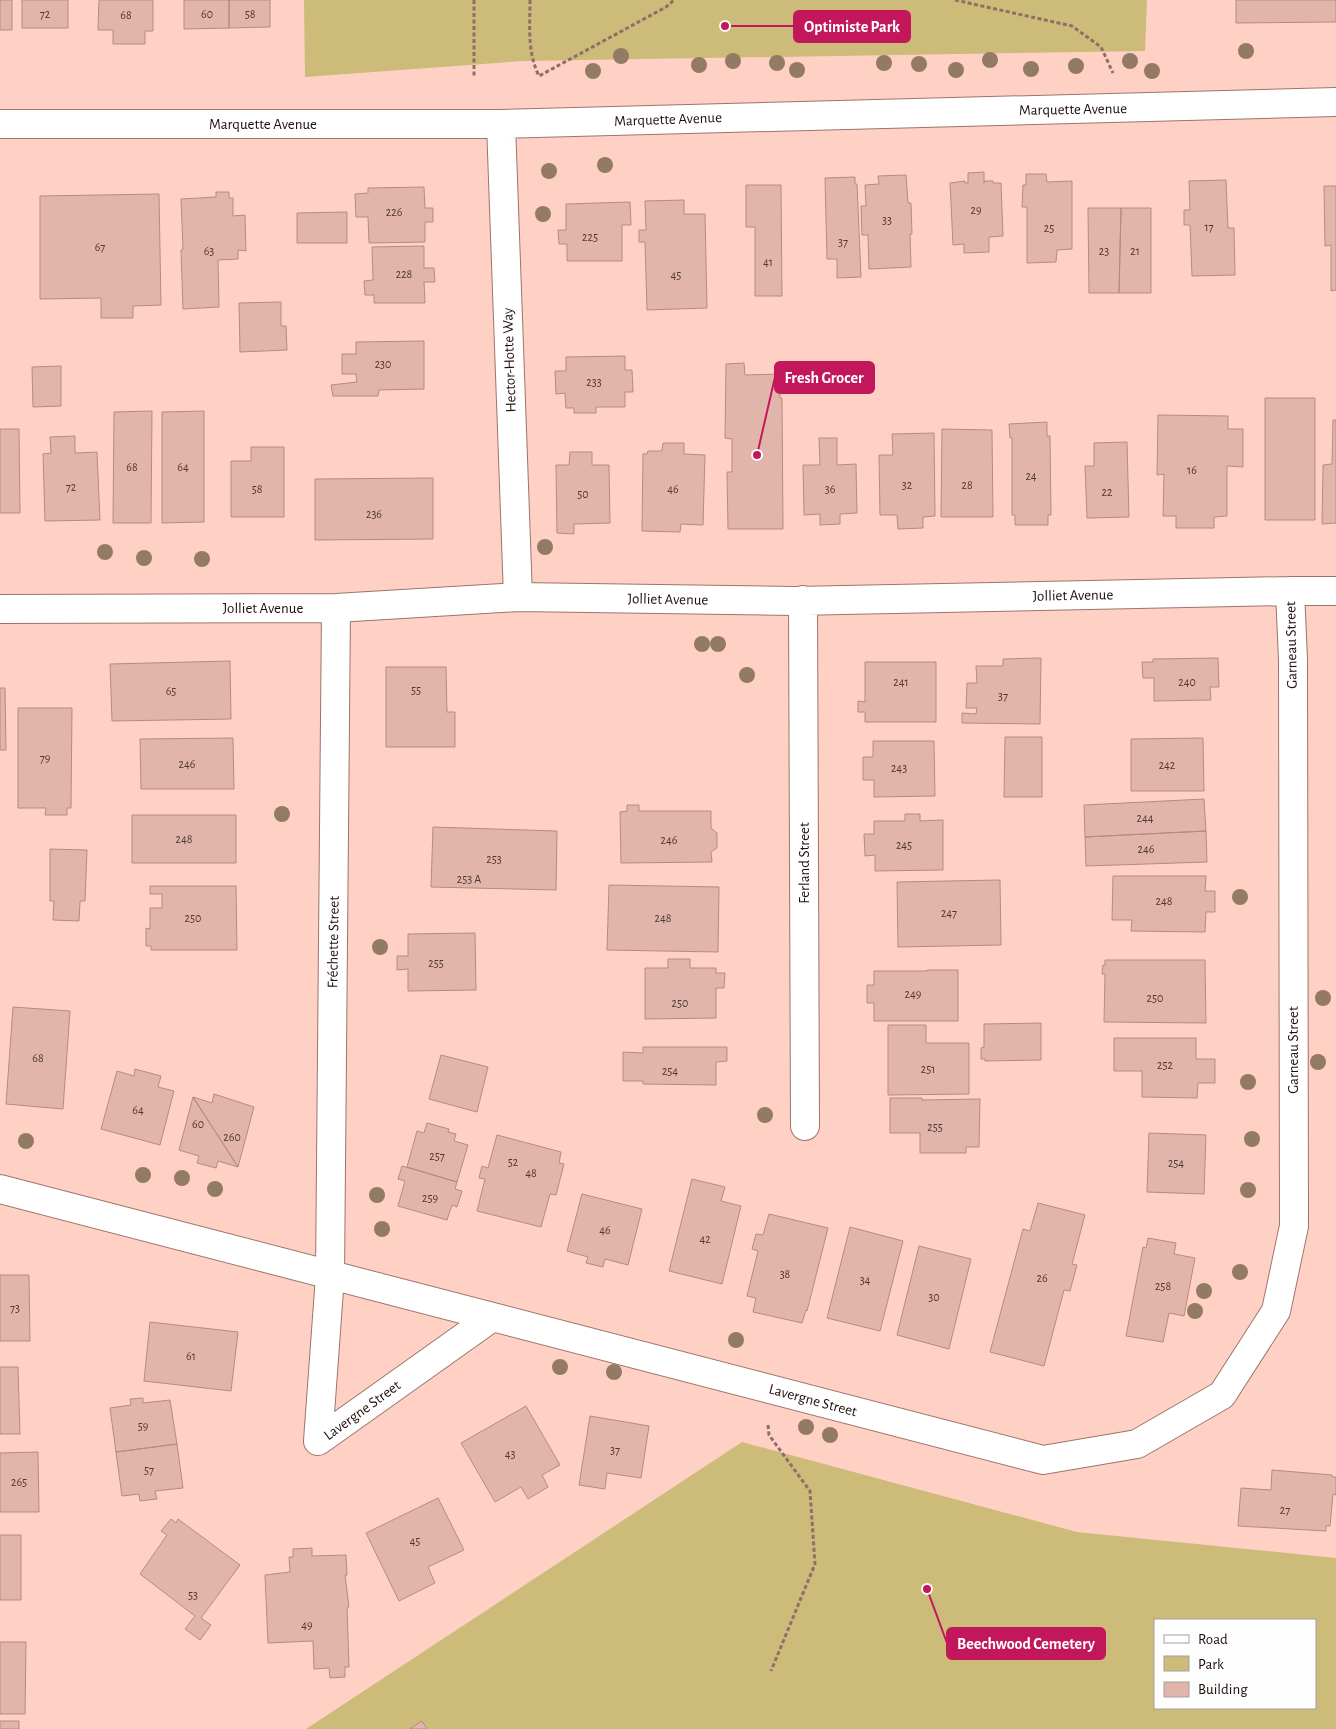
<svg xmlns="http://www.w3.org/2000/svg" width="1336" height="1729" viewBox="0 0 1336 1729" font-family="'Alegreya Sans',sans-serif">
	<rect width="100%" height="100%" fill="#ffd1c5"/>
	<!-- green -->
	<path fill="#cdbb79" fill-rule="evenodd" d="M304,0H1147L1145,51L522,61L305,77Z
		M742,1442L1077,1532L1336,1558V1729H306ZM1155,1620H1315V1708H1155Z"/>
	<!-- building -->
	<path fill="#e2b5aa" stroke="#b58b80" d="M0,0H12V30H0Z
		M22,0H68V28H22Z
		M99,0H153V31H145V44H113V30H98Z
		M184,0H229V28L184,29Z
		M229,0H270V27L229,28Z
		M1236,0H1336V22L1236,23Z
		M984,172V183L985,181H993V183H1001L1003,236L989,237V252L964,253V244L953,245L950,183L965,181V183H968V173Z
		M1026,174H1046L1047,182L1072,181V249L1057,250L1056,262L1027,263V207H1022L1023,185H1026Z
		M906,175L908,203H911L912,234H910L911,267L869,269L868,235H862L861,206H866L865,185L879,184L878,176Z
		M855,177V184H857L861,277L837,278V259H827L825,178Z
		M1226,180L1228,228H1234L1235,275L1192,276L1190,225H1184V210H1190L1189,181Z
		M746,185H781L782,296H755V227H746Z
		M1324,186H1336V290L1331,291V245L1325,246Z
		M424,187L425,208H433V222H425V242L369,243L368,217H356L355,194L368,193V188Z
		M216,192H229V198H233V216L245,215L246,251L238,250V259L218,260L219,307L183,309L181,250L183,249L181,199L216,197Z
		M159,194L161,305L133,306V318H101V298L40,299V196Z
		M684,200V214H705L707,308L647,310L645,242H639V230H646L645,201Z
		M630,202L631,225H622V261H567V244H559L558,230H566V204Z
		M1088,208H1121L1119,293H1089Z
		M1121,208H1151V293H1119Z
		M347,212V243H297V213Z
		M424,246V268H434L435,282H424L425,303H374V295H365L364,281L373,280L372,247Z
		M281,302V326H286L287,350L240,352L239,303Z
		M424,341V389L379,390L378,396H333L331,385L357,382L356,374H342V354H356V342Z
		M625,356V370H632L633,392H625V407H596V413H574V408H566L565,393L556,394L555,371H566V357Z
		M744,363L745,375L780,374V398H782L783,529H728L727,472H732V439L725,438L726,364Z
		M61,366V406L33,407L32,367Z
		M1265,398H1315V520H1265Z
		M152,411L151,523H113L114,412Z
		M204,411V522L162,523V412Z
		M1158,415L1228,416V429H1243V467L1227,466V516L1214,517V528H1176V516H1163L1164,474L1157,475Z
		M1333,420H1336V523L1322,524L1323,465L1332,464Z
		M1047,422V436H1050L1051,515H1048V525H1015V515H1012V438H1010L1009,424Z
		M0,429H19L20,513H0Z
		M942,429L992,430L993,517H941Z
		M934,433L935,516L923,517V528L898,529L897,515H880L879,455H893L892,434Z
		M75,436V453L97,452L100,520L45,521L43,454L51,453L50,437Z
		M819,438H837V465L856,464L857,513L840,514V524L820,525V514L804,515L803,465H820Z
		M1127,442L1129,517L1087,518L1085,466H1094V443Z
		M663,443H684V454L705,455L703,525L681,524L680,532L642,531L643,454H647L648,451H662Z
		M251,447H284V517H231V461H251Z
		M570,452H592V465H609L610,523L574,524V534L557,533L556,465H569Z
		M433,478V539L315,540V479Z
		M1041,658L1040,724L962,723V713L976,714L977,708H966L967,683H977L976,666H1003V659Z
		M1218,658L1219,687H1210L1211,700L1154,701V678H1143L1142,662H1153V659Z
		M230,661L231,719L112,721L110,664Z
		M865,662H936V722H865V712H858V701L865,702Z
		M386,667H446L447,712H455V747H386Z
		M0,688H5L6,750H0Z
		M18,708H72L71,808H67V815H45L46,808H18Z
		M1005,737H1042V797H1004Z
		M233,738L234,789H141L140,739Z
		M1203,738L1204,791H1131V739Z
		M873,741H934L935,796L874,797V780H863V757H873Z
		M1204,799L1206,831L1085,837L1084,805Z
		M627,805H639V811H711V828L717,833V848L711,852L712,862L621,863L620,812L627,811Z
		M905,814H920V821L943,820V870L875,871V855L865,856L864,834H874V821H905Z
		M132,815H236V863H132Z
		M433,827L557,831L556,890L431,887Z
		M1206,831L1207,862L1086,866L1085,837Z
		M50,849L87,850L85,901H80L79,921L53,920L54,901H50Z
		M1113,876H1206L1205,891H1215V912H1206L1205,932L1131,931L1132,920H1112Z
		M1000,880L1001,945L898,947L897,882Z
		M609,885L719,887L718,952L607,950Z
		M150,886H236L237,950H151V946H146V928L150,929V908H162V894H150Z
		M475,933L476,990L408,991V969L397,970V956H408V934Z
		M668,959H690V968H716V973H725L724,988H716V1018L645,1019V968H668Z
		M1105,960H1205L1206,1023L1104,1022L1105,974H1102L1103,965H1105Z
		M927,970H958V1021H874V1003H867V985H874V971H927Z
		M13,1007L70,1011L63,1109L6,1104Z
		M1041,1023V1060L985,1061V1059H981V1048L984,1047V1024Z
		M888,1025H926V1043H969V1094L888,1095Z
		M1114,1038H1196V1059H1215V1083H1198L1197,1098L1142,1097V1071H1114Z
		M643,1047H727V1061L716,1062V1085L643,1084V1081H623V1052L643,1053Z
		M441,1055L488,1067L477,1112L429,1099Z
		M135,1069L161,1076L158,1087L174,1091L160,1145L101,1129L117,1071L134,1076Z
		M214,1094L254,1107L238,1167L193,1097L212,1103Z
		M193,1097L238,1167L218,1161L216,1168L197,1163L199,1156L179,1150Z
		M890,1098H922V1100L980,1099L979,1147H966V1153H920V1133H890Z
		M427,1123L449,1129L448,1132L456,1134L454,1141L468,1145L457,1182L407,1167L417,1131L424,1133Z
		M1149,1133L1206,1135L1204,1194L1147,1192Z
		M497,1135L561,1152L559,1163L564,1164L556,1195L550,1194L541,1227L477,1211L485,1179L479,1178L482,1166L488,1168Z
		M402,1166L457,1182L455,1189L462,1191L457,1207L452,1205L447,1220L398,1206L405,1181L398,1179Z
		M692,1179L725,1187L721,1201L741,1206L722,1284L669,1271Z
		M582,1194L642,1209L628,1265L605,1259L603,1267L586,1263L588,1257L567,1251Z
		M1038,1203L1085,1215L1072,1264L1077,1265L1070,1291L1064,1290L1044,1366L990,1352L1023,1229L1030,1231Z
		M769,1214L828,1228L807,1311L806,1310L802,1323L753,1312L756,1298L747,1296L758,1251L752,1249L756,1234L763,1235Z
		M850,1227L903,1241L880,1331L827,1318Z
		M1148,1238L1176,1243L1174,1254L1195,1258L1184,1316L1169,1313L1163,1342L1126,1336L1143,1247L1146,1248Z
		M919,1246L971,1259L949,1349L897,1335Z
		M0,1275H29L30,1341H0Z
		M150,1322L238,1332L231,1391L144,1381Z
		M0,1367H18L20,1434H0Z
		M143,1398V1403L170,1400L177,1444L116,1452L110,1408L131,1405L130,1399Z
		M526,1406L560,1465L542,1475L548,1487L528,1499L521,1487L495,1502L461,1443Z
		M590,1416L649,1426L641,1478L607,1473L605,1489L579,1485Z
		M177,1444L183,1488L155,1491L157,1499L140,1501L139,1494L122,1496L116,1452Z
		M38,1452L39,1512H0V1453Z
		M1272,1470L1332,1475V1477H1336V1495L1333,1494L1330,1526H1326V1531L1238,1526L1241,1488L1271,1490Z
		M438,1498L464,1550L428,1567L435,1583L399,1601L366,1533Z
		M171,1519L176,1523L178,1519L240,1565L201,1618L211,1625L200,1640L185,1629L195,1616L140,1574L167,1535L161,1531Z
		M0,1535H21V1600H0Z
		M312,1548V1556L346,1555L347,1575H345L349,1607L347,1608L349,1667H345V1677L330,1678L329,1668L314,1669L313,1641L268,1643L265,1575L290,1572L289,1557H293V1549Z
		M0,1642H26L25,1714H0Z
		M0,1721H19V1729H0Z
		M422,1721L427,1729H410Z"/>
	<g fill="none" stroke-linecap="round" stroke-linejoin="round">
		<defs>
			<path id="street" d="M0,124H501L1336,102
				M501,124L518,597
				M803,600L805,1126
				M336,608L330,1276L318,1441L491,1318
				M0,609L336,608L518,597L794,601L1290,591H1336
				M0,1189L1043,1460L1137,1444L1222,1395L1276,1311L1294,1226L1293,660L1290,591"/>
		</defs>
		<!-- street casing -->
		<use href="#street" stroke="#9d746a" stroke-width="30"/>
		<!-- path -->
		<path stroke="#8e6f67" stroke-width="3" stroke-dasharray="4 2.5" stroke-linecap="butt" d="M474,0V77
			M530,0C530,26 527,52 539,76L666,7L674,0
			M955,0L1072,26L1101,47L1113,73
			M768,1425L769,1435L810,1491L815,1564L771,1671"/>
		<!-- street -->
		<use href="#street" stroke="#fff" stroke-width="28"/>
	</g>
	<!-- trees -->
	<g fill="#937a64">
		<circle cx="1246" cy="51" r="8"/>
		<circle cx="621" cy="56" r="8"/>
		<circle cx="990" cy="60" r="8"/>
		<circle cx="733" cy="61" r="8"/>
		<circle cx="1130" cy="61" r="8"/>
		<circle cx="777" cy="63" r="8"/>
		<circle cx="884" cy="63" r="8"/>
		<circle cx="919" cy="64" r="8"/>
		<circle cx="699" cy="65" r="8"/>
		<circle cx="1076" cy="66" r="8"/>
		<circle cx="1031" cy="69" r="8"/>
		<circle cx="797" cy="70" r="8"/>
		<circle cx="956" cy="70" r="8"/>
		<circle cx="593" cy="71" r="8"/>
		<circle cx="1152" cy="71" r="8"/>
		<circle cx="605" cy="165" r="8"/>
		<circle cx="549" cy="171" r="8"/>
		<circle cx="543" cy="214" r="8"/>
		<circle cx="545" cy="547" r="8"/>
		<circle cx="105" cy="552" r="8"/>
		<circle cx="144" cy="558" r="8"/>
		<circle cx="202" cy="559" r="8"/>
		<circle cx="702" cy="644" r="8"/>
		<circle cx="718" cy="644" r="8"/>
		<circle cx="747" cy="675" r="8"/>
		<circle cx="282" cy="814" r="8"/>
		<circle cx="1240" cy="897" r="8"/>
		<circle cx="380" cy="947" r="8"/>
		<circle cx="1323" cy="998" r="8"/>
		<circle cx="1318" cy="1062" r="8"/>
		<circle cx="1248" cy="1082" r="8"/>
		<circle cx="765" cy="1115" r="8"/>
		<circle cx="1252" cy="1139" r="8"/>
		<circle cx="26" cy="1141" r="8"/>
		<circle cx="143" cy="1175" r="8"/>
		<circle cx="182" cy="1178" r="8"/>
		<circle cx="215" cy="1189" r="8"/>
		<circle cx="1248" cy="1190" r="8"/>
		<circle cx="377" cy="1195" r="8"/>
		<circle cx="382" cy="1229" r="8"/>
		<circle cx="1240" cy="1272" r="8"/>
		<circle cx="1204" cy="1291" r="8"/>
		<circle cx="1195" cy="1311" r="8"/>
		<circle cx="736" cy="1340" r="8"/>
		<circle cx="560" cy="1367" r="8"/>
		<circle cx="614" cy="1372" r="8"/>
		<circle cx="806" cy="1427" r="8"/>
		<circle cx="830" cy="1435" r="8"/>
	</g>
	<g text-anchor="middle" stroke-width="5" stroke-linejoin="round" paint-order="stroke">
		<!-- number labels -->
		<g font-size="12" fill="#4f3833">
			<text x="45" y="18">72</text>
			<text x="207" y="18">60</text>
			<text x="250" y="18">58</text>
			<text x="126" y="19">68</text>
			<text x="976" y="214">29</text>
			<text x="394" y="216">226</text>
			<text x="887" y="224">33</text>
			<text x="1209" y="231">17</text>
			<text x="1049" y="232">25</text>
			<text x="590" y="241">225</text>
			<text x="843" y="246">37</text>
			<text x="100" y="251">67</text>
			<text x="209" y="255">63</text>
			<text x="1104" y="255">23</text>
			<text x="1135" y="255">21</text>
			<text x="768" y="266">41</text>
			<text x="404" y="278">228</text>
			<text x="676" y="279">45</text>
			<text x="383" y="368">230</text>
			<text x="594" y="386">233</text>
			<text x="132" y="471">68</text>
			<text x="183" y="471">64</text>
			<text x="1192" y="474">16</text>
			<text x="1031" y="480">24</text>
			<text x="907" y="489">32</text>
			<text x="967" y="489">28</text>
			<text x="71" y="491">72</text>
			<text x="257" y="493">58</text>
			<text x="673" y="493">46</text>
			<text x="830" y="493">36</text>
			<text x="1107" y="496">22</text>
			<text x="583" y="498">50</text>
			<text x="374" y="518">236</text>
			<text x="901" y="686">241</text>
			<text x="1187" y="686">240</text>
			<text x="416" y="694">55</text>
			<text x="171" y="695">65</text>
			<text x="1003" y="700">37</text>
			<text x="45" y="762">79</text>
			<text x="187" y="768">246</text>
			<text x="1167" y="769">242</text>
			<text x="899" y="772">243</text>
			<text x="1145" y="822">244</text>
			<text x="184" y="843">248</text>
			<text x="669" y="844">246</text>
			<text x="904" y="849">245</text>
			<text x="1146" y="853">246</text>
			<text x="494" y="863">253</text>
			<text x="469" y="883">253 A</text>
			<text x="1164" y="905">248</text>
			<text x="949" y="917">247</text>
			<text x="193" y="922">250</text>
			<text x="663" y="922">248</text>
			<text x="436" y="967">255</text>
			<text x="913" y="998">249</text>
			<text x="1155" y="1002">250</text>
			<text x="680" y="1007">250</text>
			<text x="38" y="1062">68</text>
			<text x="1165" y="1069">252</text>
			<text x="928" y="1073">251</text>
			<text x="670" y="1075">254</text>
			<text x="138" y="1114">64</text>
			<text x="198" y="1128">60</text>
			<text x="935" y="1131">255</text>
			<text x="232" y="1141">260</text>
			<text x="437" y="1160">257</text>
			<text x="513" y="1166">52</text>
			<text x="1176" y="1167">254</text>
			<text x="531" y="1177">48</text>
			<text x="430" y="1202">259</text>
			<text x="605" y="1234">46</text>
			<text x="705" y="1243">42</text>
			<text x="785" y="1278">38</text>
			<text x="1042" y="1282">26</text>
			<text x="865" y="1284">34</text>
			<text x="1163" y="1290">258</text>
			<text x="934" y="1301">30</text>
			<text x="15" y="1312">73</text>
			<text x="191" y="1360">61</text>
			<text x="143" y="1430">59</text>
			<text x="615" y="1454">37</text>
			<text x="510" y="1458">43</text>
			<text x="149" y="1474">57</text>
			<text x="19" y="1486">265</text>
			<text x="1285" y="1514">27</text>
			<text x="415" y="1545">45</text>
			<text x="193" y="1599">53</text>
			<text x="307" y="1629">49</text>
		</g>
		<!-- street labels -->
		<g font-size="15" fill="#1e0f0b" stroke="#fefefe">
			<text transform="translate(1073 109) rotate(-1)" y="5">Marquette Avenue</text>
			<text transform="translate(668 119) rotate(-2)" y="5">Marquette Avenue</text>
			<text x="263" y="129">Marquette Avenue</text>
			<text transform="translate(509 360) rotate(-92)" y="5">Hector-Hotte Way</text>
			<text transform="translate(1073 595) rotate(-1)" y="5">Jolliet Avenue</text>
			<text transform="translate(668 599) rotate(1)" y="5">Jolliet Avenue</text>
			<text x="263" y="613">Jolliet Avenue</text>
			<text transform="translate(1291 645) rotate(-91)" y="5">Garneau Street</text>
			<text transform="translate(804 863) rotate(-90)" y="5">Ferland Street</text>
			<text transform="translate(333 942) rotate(-89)" y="5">Fréchette Street</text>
			<text transform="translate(1293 1050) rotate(-90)" y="5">Garneau Street</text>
			<text transform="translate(813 1400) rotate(15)" y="5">Lavergne Street</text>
			<text transform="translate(362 1410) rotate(-36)" y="5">Lavergne Street</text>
		</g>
	</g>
	<!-- callouts -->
	<path fill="none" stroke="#c2185b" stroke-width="2" d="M725 26L794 26M757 455L775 377M927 1589L947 1643"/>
	<g fill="#c2185b" stroke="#fefefe" stroke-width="2">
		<circle cx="725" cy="26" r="5"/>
		<circle cx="757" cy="455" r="5"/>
		<circle cx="927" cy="1589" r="5"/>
	</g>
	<g fill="#c2185b" stroke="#c2185b" stroke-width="2">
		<rect x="794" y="11" width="116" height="31" rx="5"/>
		<rect x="775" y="362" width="99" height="31" rx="5"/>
		<rect x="947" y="1628" width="158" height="31" rx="5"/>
	</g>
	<g font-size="16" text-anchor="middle" font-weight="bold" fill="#fff">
		<text x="852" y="32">Optimiste Park</text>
		<text x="824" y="383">Fresh Grocer</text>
		<text x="1026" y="1649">Beechwood Cemetery</text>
	</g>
	<!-- legend -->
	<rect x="1154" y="1619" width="162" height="90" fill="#fefefe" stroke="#a49e9d"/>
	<rect x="1164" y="1635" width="25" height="8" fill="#ffffff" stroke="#a49e9d"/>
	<text x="1198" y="1644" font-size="15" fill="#1e0f0b">Road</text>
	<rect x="1164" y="1656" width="25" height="15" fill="#cdbb79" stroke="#a49e9d"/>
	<text x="1198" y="1669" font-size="15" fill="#1e0f0b">Park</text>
	<rect x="1164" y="1682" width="25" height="15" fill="#e2b5aa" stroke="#a49e9d"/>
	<text x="1198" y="1694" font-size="15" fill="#1e0f0b">Building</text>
</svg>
